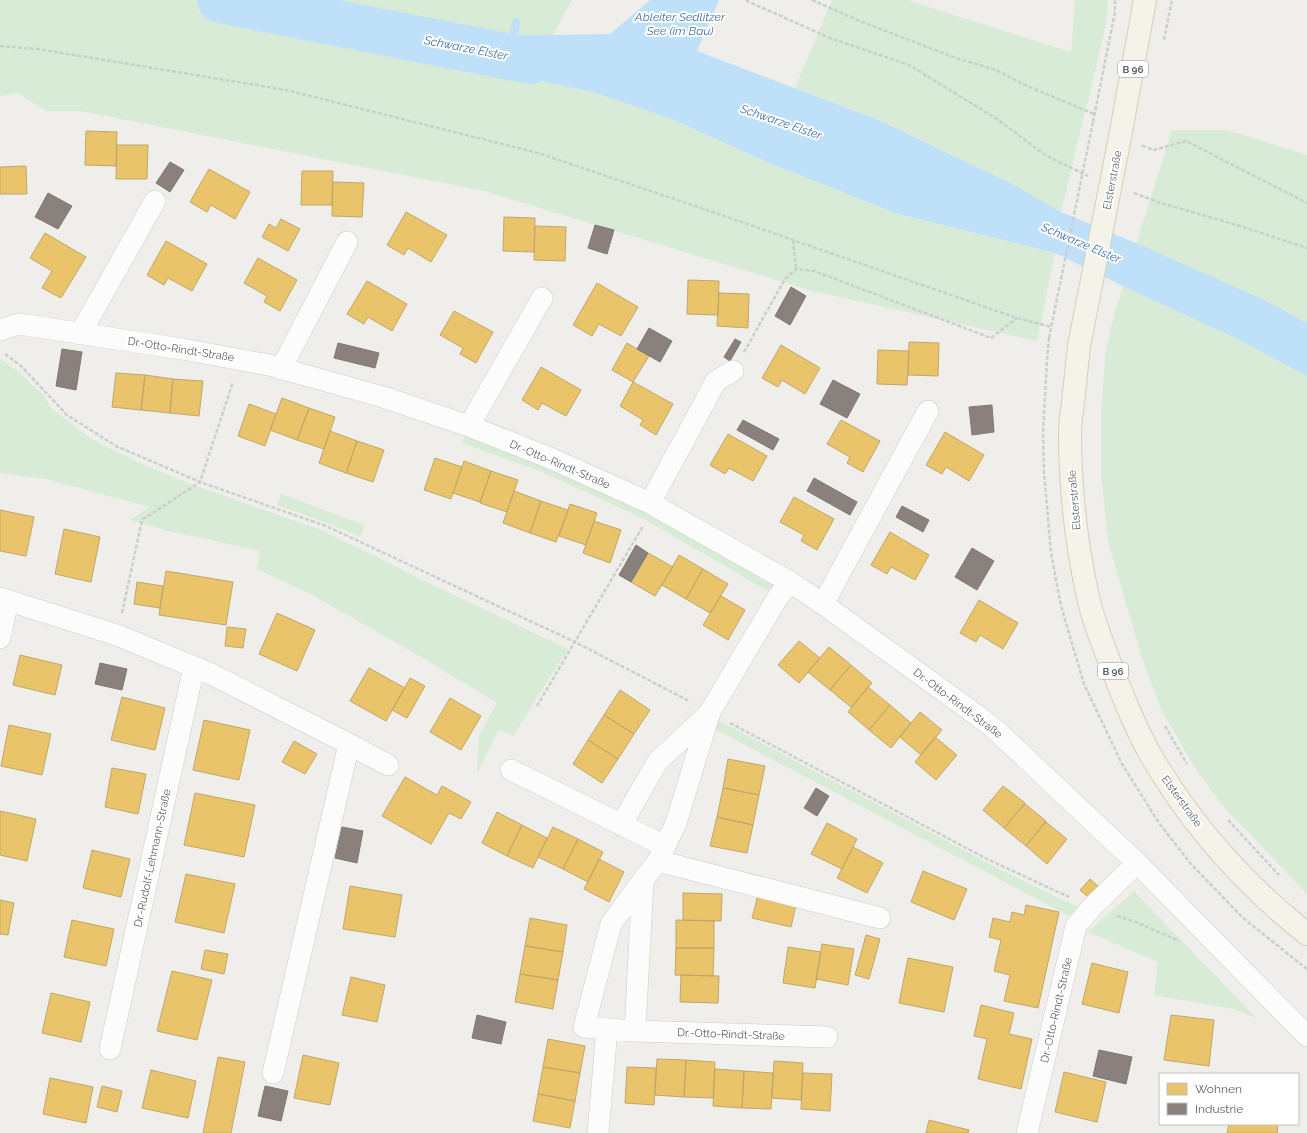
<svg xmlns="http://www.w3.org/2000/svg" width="1307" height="1133" viewBox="0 0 1307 1133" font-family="Raleway,sans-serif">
	<rect width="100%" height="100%" fill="#efeeea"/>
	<!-- green -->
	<path fill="#d8ebd6" d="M0,0H572L553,35L473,34L464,65L593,92L674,120L769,163L898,214L1055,253L1037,341L813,291L484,191L81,111H46L18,93L0,96Z
		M832,0H909L912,2L1071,52L1075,0H1108L1106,25L1061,212L1016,186L881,121L795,88Z
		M1172,130H1227L1307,155V894L1223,806L1193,765L1161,709L1142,658L1108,541L1101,471V416L1105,356L1114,315Z
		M0,359L17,371L44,396L52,409L93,440L140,463L188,483L321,530L369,553L424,581L568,649L513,736L499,729L477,773L479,735L497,703L406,648L310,594L257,569L260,551L169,531L130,520L150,507L46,479L0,473Z
		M469,426L790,582L778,597L646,520L542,472L462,443Z
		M281,494L364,525L360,537L330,524L277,505Z
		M716,719L1001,870L1082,909L1067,915L713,728Z
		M1134,891L1256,1018L1234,1009L1154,995L1158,962L1088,932Z"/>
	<!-- water -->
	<path fill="#bfe0f9" d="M650,0H719L697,51L881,121L1016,186L1061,212L1143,246L1262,299L1307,323V376L1242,341L1127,288L1055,253L898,214L769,163L674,120L593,92L464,65L473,34L553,35L610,34Z"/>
	<!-- homes -->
	<path fill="#e9c46a" stroke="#c0a769" d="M86,131L117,132L116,166L85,165Z
		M117,145H148L147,179H116Z
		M26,166L27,194H0V167Z
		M209,169L250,192L235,219L211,205L207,212L190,202Z
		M302,171H333L332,205H301Z
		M333,182L364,183L362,217L332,216Z
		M406,212L447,235L431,262L408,248L404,255L387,245Z
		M504,217L535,218L534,252L503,251Z
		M281,219L300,229L288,251L262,237L269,224L276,228Z
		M535,226L566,227L565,261L534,260Z
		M45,233L86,257L61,298L42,288L52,271L30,258Z
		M166,241L207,264L192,291L168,278L164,285L147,275Z
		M258,258L297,280L280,311L264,302L267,296L244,283Z
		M688,280L719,281L718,315L687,314Z
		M367,281L407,304L392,331L368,317L364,324L347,314Z
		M597,283L638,307L621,336L599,324L592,336L573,325Z
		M719,293L749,294L748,328L717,326Z
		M454,311L493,332L476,363L460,354L463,348L440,335Z
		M909,342L939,343L938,376L908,375Z
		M627,343L649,356L633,382L612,370Z
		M781,345L820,368L805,394L782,380L778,387L762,378Z
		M878,350L909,351L907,385L877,384Z
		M541,367L581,390L566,416L542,403L538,410L522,400Z
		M116,373L145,375L141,410L112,407Z
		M145,375L173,379L170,413L141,410Z
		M173,379L203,381L199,416L170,413Z
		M633,382L673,404L656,435L640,425L643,420L620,406Z
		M282,398L309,408L297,440L270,430Z
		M249,404L276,414L265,446L238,436Z
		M309,408L335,417L324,449L297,440Z
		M841,420L880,441L863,472L847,463L850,457L827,444Z
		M330,431L357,441L346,473L319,463Z
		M945,432L984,455L969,481L946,467L942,474L926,465Z
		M728,434L767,456L753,481L729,468L725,474L710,465Z
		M357,441L384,450L373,482L346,473Z
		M435,458L462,467L451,499L424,490Z
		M464,461L491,471L480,502L453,493Z
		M491,471L518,480L507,512L480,503Z
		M514,491L541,501L530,533L503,523Z
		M794,497L834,519L817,550L801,541L804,535L780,522Z
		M541,501L568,510L556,542L530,533Z
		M570,504L597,513L586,545L559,536Z
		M0,510L34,517L26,556L0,551Z
		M594,521L621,530L610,563L583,553Z
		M64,529L100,537L91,582L55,574Z
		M890,532L929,555L915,580L891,567L887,574L871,565Z
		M648,553L673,567L655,596L631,582Z
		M679,555L703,569L686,599L662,585Z
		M703,569L728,584L710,613L686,599Z
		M166,571L233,582L226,625L159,615Z
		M137,582L163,586L160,608L134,604Z
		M721,596L745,610L728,640L703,625Z
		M979,600L1018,623L1003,649L980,635L976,642L960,633Z
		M277,613L315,630L297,671L259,654Z
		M227,627L246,629L243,648L225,646Z
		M799,641L820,658L799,683L778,665Z
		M829,647L851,665L830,690L808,672Z
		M20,655L62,665L55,695L13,685Z
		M851,665L872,683L851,707L830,690Z
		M369,668L405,688L386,721L350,701Z
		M410,678L425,686L407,718L392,710Z
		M868,687L890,705L869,730L848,712Z
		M620,690L650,710L634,734L604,715Z
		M122,697L165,708L155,750L111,740Z
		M450,698L481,716L461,750L430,732Z
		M890,705L911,723L891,748L869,730Z
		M920,712L942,730L921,755L900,737Z
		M604,715L634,734L618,759L588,740Z
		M204,720L250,730L239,780L193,770Z
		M9,725L51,734L42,775L1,766Z
		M935,737L957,755L936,780L915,762Z
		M588,740L618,759L602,783L573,764Z
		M294,741L317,754L305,774L282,762Z
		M728,759L765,766L759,795L723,788Z
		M112,768L146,774L138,814L105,807Z
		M405,777L437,795L442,786L471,802L461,819L449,813L431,844L382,816Z
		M1003,786L1025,803L1004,828L983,810Z
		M723,788L759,795L753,825L717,817Z
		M195,793L255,805L244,857L184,845Z
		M1025,804L1046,821L1026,846L1004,828Z
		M0,811L36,819L27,861L0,855Z
		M497,812L522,825L507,856L482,843Z
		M717,817L753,825L747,853L710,846Z
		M1046,822L1067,839L1047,864L1026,846Z
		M827,823L857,839L842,869L811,854Z
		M522,825L547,838L533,868L507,856Z
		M553,827L578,839L563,869L538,857Z
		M578,839L603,852L588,882L563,869Z
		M853,847L883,863L867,893L837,878Z
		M92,850L130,859L121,897L83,888Z
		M599,859L624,872L609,902L584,889Z
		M923,871L967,889L954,920L911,902Z
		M186,874L235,884L224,933L175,922Z
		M1090,879L1098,886L1088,897L1080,890Z
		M350,886L402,895L395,937L343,929Z
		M683,893L722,894L721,921L683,920Z
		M758,895L796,905L791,927L752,918Z
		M0,900L14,903L8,935L0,934Z
		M1026,905L1059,912L1038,1008L1004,1001L1010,975L994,971L1001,940L989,937L993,918L1010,922L1012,912L1024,915Z
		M530,918L567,925L563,952L525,946Z
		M72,920L114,929L106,966L64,957Z
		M676,920L714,921V948H676Z
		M866,935L880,939L869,979L855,975Z
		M822,944L854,949L848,985L816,979Z
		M525,946L563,952L558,980L520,974Z
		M788,947L821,952L815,988L783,983Z
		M676,948H714L713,976L675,975Z
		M205,950L228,954L224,974L201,969Z
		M908,958L953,967L944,1012L899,1003Z
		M1092,963L1128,972L1119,1013L1082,1004Z
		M172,971L212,980L197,1040L157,1031Z
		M520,974L558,980L553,1009L515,1002Z
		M681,975L719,976L718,1003L680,1002Z
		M351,977L385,985L377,1022L342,1015Z
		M51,993L90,1002L81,1042L42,1033Z
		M981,1005L1014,1013L1009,1034L1032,1039L1021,1089L978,1079L987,1039L974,1036Z
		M1171,1015L1214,1020L1209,1066L1164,1060Z
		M548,1039L585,1046L580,1073L543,1067Z
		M303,1055L339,1063L330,1105L294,1098Z
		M218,1057L245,1062L231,1133H203Z
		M657,1059L686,1060L684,1097L655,1095Z
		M686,1060L715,1062L713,1098L684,1097Z
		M774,1061L803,1063L801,1100L772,1098Z
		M543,1067L580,1073L575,1101L538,1094Z
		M627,1067L656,1068L654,1105L625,1103Z
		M715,1069L744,1071L742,1108L713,1106Z
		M151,1070L196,1081L188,1118L142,1108Z
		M744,1071L773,1073L771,1109L742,1108Z
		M1064,1072L1106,1082L1097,1122L1055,1112Z
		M803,1073L832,1074L830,1111L801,1109Z
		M50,1078L93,1087L86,1123L43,1114Z
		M102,1086L122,1091L117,1112L97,1107Z
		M538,1094L575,1101L570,1128L533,1121Z
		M929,1120L969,1130L968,1133H926Z
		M1229,1124H1278L1277,1133H1227Z"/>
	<!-- industry -->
	<path fill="#8a817c" stroke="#7d7876" d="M170,162L184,170L170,192L156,183Z
		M48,193L72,206L58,229L35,217Z
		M595,225L614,230L607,254L588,248Z
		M791,287L806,296L790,325L775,316Z
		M649,328L672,341L660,362L637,349Z
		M735,339L741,342L730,361L724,357Z
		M338,343L379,353L375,368L334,358Z
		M62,349L82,352L76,390L56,386Z
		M833,380L860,394L847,418L820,404Z
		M992,405L994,432L972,435L969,407Z
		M743,420L779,439L773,450L737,430Z
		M814,478L857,502L850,515L807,491Z
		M902,506L929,520L923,532L896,517Z
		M636,545L648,553L631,582L619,575Z
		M972,548L994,561L977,590L955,577Z
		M100,663L127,669L122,690L95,684Z
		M816,788L829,796L817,816L804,808Z
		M342,827L363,831L357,863L335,858Z
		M477,1015L506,1022L501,1044L472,1038Z
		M1099,1050L1132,1057L1126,1084L1093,1076Z
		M265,1086L288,1091L281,1121L258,1116Z"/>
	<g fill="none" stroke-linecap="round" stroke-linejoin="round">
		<!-- stream -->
		<path stroke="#bfe0f9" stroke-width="8" d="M511,45L516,22"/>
		<!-- river -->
		<path stroke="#bfe0f9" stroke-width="46" d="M220,0L530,61"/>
		<defs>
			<path id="street" d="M0,330L19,324L182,349L269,365L383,397L469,426L550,458L650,503L790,582L823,604L978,716L998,732L1137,863L1307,1036
				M80,334L155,201
				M281,369L347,242
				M469,426L542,298
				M650,503L716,381L733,371
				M0,598L117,635L211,674L349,744L273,1073
				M823,604L928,411
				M0,638L8,600
				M349,744L388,765
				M511,770L665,846
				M621,825L658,761L710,713
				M658,861L880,918
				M643,880L611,924L584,1027L635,1031L827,1037
				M635,1031L643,880L658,861L676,823L710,712L778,597L790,582
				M110,1049L194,667
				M598,1133L607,1029
				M1027,1133L1076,926L1092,907L1137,863"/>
			<path id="primary" d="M1120,137L1145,0
				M1079,346C1077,365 1075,383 1073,402C1072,412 1070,422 1070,432C1070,487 1076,543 1088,597C1093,620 1102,642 1110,663C1122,694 1134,725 1150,754C1190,823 1245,885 1307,934"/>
		</defs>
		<!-- street casing -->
		<use href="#street" stroke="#cbcccc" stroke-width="22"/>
		<!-- primary casing -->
		<use href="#primary" stroke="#d7ceb8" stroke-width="24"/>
		<!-- path -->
		<path stroke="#cacfcc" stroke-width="2.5" stroke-dasharray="4 2" stroke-linecap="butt" d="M748,0L747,1L830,38L909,65L997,119L1045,155L1088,176
			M812,0L862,22L956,58L996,70L1025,85L1094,114
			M1164,40L1172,0
			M0,46L38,49L286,90L538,153L704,209L1017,318L1052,327
			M1093,122L1115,12V0
			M1143,145V146L1154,150L1186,141L1307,203
			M1134,193L1161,203L1237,225L1307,248
			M793,240L796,269
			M1049,338L1047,359L1043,434L1044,472L1051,553L1061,606L1084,684L1122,764L1159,823L1191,864L1243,918L1307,969
			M744,352L785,279L796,269L814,271L991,338L1017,318
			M5,354L20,365L67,415L116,446L200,482L326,526L575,642L689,701
			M122,613L142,520L200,482L233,382
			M537,706L643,526
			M730,723L987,859L1069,897
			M1165,726L1187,764
			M1228,820L1279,875
			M1117,916L1136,922L1179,941"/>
		<!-- street -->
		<use href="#street" stroke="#fdfcfc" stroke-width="21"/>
		<!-- primary -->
		<use href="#primary" stroke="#f4f2e9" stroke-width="22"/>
		<defs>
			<path id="primary-bridge" d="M1079,346L1120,137"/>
		</defs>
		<!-- primary-bridge casing -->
		<use href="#primary-bridge" stroke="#d7ceb8" stroke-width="24" stroke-linecap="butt"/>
		<!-- path-bridge -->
		<path stroke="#cacfcc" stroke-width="2.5" stroke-dasharray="4 2" stroke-linecap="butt" d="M1049,338L1093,122"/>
		<!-- primary-bridge -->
		<use href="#primary-bridge" stroke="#f4f2e9" stroke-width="22"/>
	</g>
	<g text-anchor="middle" stroke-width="4" stroke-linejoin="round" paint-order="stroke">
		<!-- shield labels -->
		<g fill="#fff" stroke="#8f9295" stroke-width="1">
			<rect x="1118" y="61" width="30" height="16" rx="3"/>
			<rect x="1098" y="663" width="30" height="16" rx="3"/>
		</g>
		<g font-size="10" font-weight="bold" fill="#5f6368">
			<text x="1133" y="73">B 96</text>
			<text x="1113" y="675">B 96</text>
		</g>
		<!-- street labels -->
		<g font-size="11" fill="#5f6368" stroke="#fff">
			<text transform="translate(1112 180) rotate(-79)" y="4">Elsterstraße</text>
			<text transform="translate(181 349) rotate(9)" y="4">Dr.-Otto-Rindt-Straße</text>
			<text transform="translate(560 464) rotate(23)" y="4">Dr.-Otto-Rindt-Straße</text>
			<text transform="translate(1074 500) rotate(-95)" y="4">Elsterstraße</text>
			<text transform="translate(958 703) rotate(37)" y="4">Dr.-Otto-Rindt-Straße</text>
			<text transform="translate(1182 801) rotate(54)" y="4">Elsterstraße</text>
			<text transform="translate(152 858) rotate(-78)" y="4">Dr.-Rudolf-Lehmann-Straße</text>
			<text transform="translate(1056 1010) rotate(-77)" y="4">Dr.-Otto-Rindt-Straße</text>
			<text transform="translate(731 1034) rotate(2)" y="4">Dr.-Otto-Rindt-Straße</text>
		</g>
		<!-- water labels -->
		<g font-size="12" font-style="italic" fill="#4174aa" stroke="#fff">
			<text x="680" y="21">Ableiter Sedlitzer<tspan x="680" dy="14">See (im Bau)</tspan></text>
			<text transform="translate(466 48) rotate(11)" y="4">Schwarze Elster</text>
			<text transform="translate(781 122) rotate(19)" y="4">Schwarze Elster</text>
			<text transform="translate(1081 243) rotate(23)" y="4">Schwarze Elster</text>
		</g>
	</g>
	<!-- legend -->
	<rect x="1159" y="1073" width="140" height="52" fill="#ffffff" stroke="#bfc1c3"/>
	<rect x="1167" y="1083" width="20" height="12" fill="#e9c46a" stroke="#bfc1c3"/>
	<text x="1195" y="1093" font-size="12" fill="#5f6368">Wohnen</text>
	<rect x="1167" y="1103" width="20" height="12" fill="#8a817c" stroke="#bfc1c3"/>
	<text x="1195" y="1113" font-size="12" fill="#5f6368">Industrie</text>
</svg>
